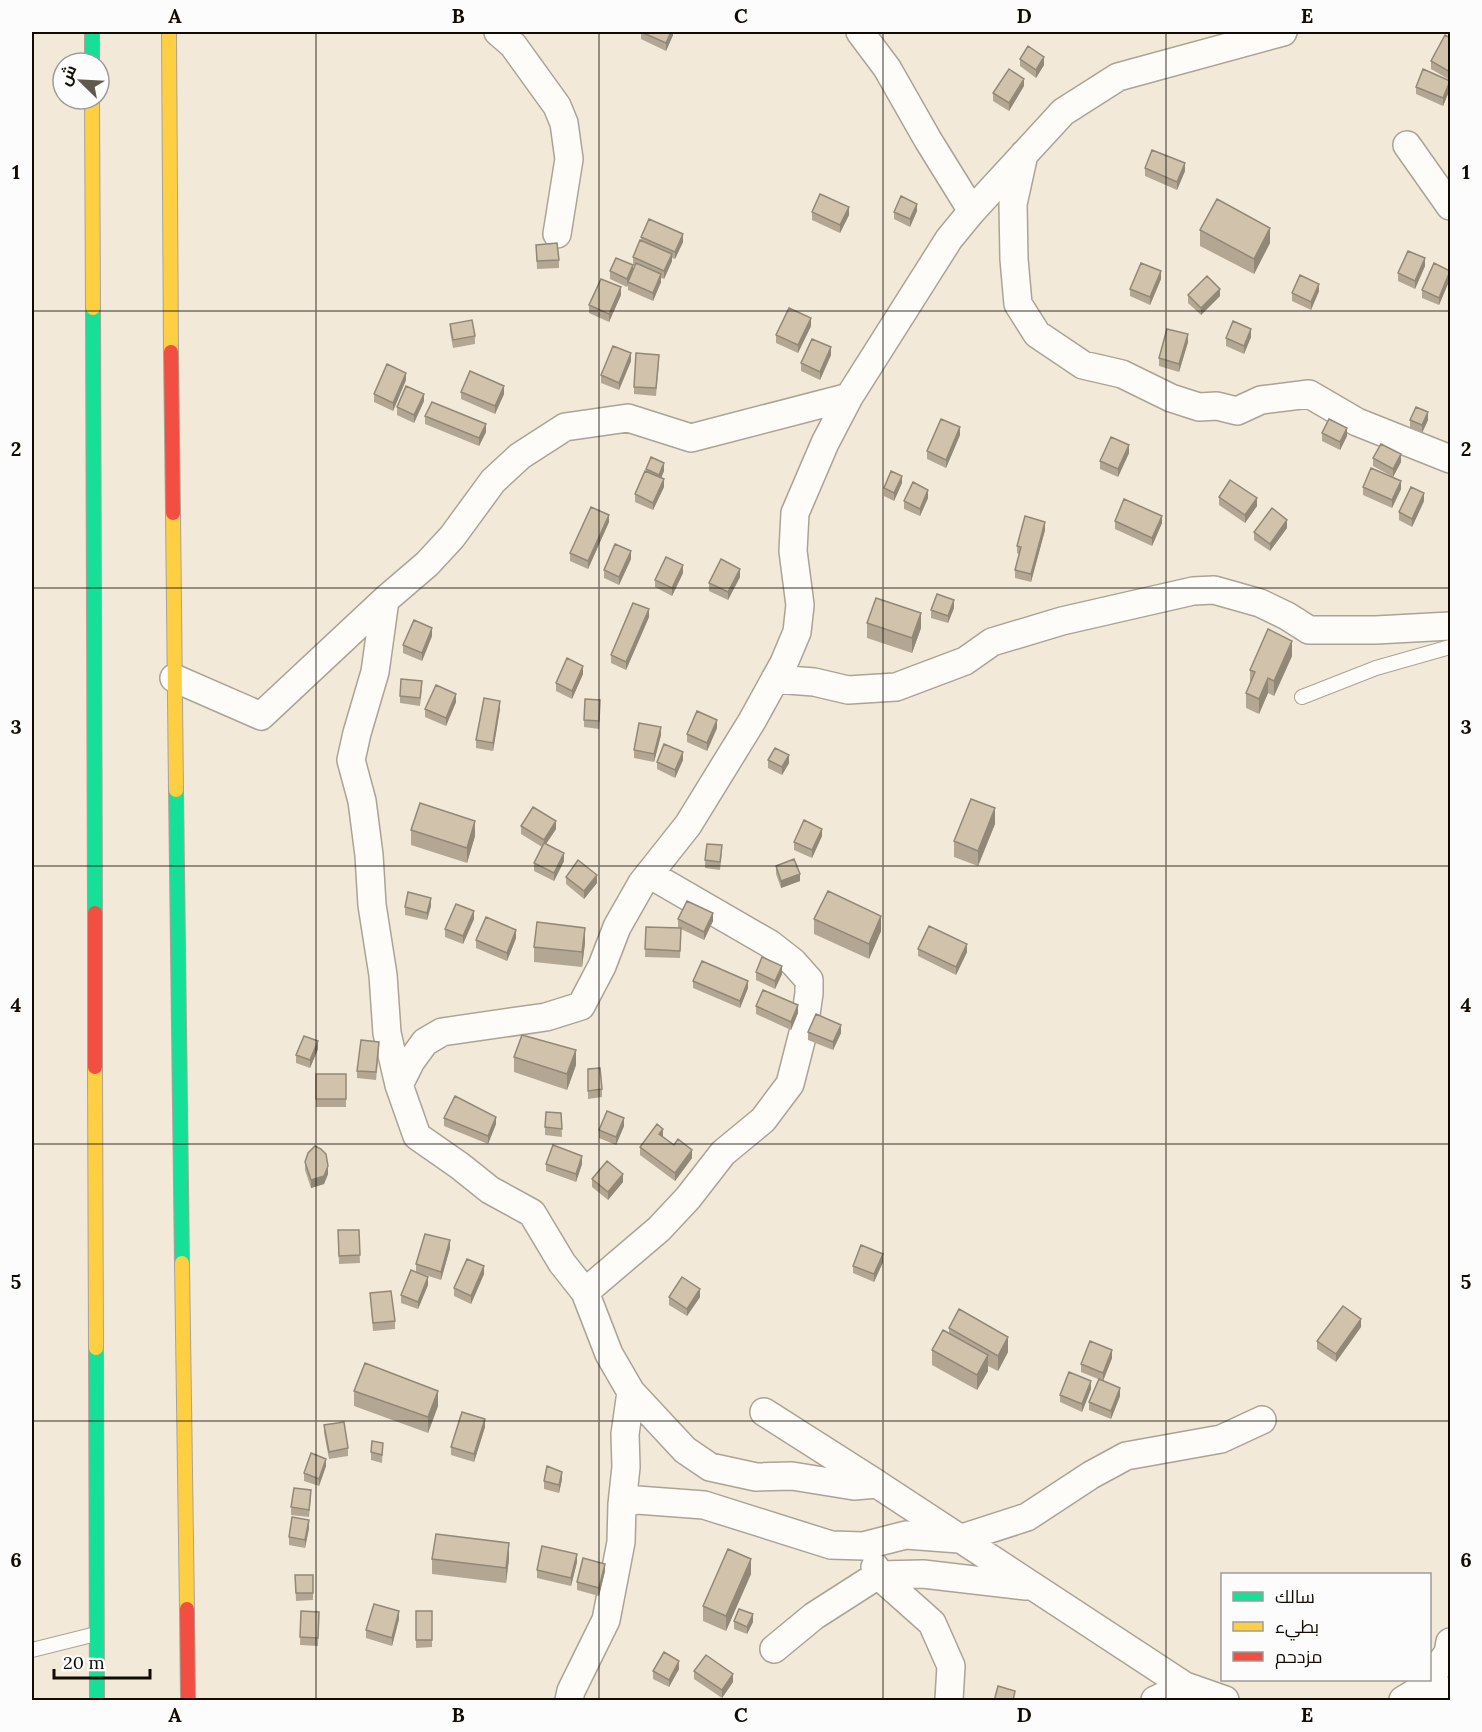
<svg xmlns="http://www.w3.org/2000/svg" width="1482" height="1732" viewBox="0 0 1482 1732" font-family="Lora,Cairo,serif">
	<rect width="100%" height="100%" fill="#f3e9d9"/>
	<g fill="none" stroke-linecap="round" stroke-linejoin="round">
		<defs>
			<path id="lane" d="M1302,697L1376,668L1450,647
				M32,1650L96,1634"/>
			<path id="street" d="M498,32L513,45L557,106L564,123L569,159L557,234
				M860,32L887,68L928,140L972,211
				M1407,145L1450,206
				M1024,154L1013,204L1014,259L1018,304L1037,334L1083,365L1122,374L1171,398L1199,407L1217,406L1237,411L1261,400L1309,394L1357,422L1450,459
				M849,397L691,438L628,418L565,427L520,456L493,481L452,537L427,564L385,600L375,672L357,733L351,760L362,801L369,855L372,905L383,975L387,1033L399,1085L417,1136L460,1166L490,1190L532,1213L562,1263L585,1292L609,1354L631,1392L685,1450L710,1467L756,1477L792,1476L854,1486L877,1484L1185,1686L1225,1700
				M174,678L261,716L385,600
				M775,679L814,682L848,690L896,687L965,661L992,642L1062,621L1193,591L1214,590L1260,603L1287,616L1309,630H1376L1450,626
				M399,1085L411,1061L425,1042L442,1032L546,1017L581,1006L602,966L617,927L642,883L688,825L752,721L784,663L797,632L800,605L793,551L795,513L825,443L849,397L949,239L972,211L1063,112L1118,77L1283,32
				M585,1292L659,1229L688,1198L723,1153L763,1120L790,1084L804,1029L809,993V980L793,962L770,944L649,874
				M764,1412L877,1484
				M622,1504L637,1500L704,1505L831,1545L863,1546L906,1535L959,1539L1027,1517L1091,1475L1126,1456L1221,1439L1262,1420
				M875,1567L878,1575L923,1574L1026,1586
				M774,1649L814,1616L878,1575L932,1623L951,1666L949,1700
				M1430,1678L1448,1653L1450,1642
				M1423,1688L1450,1691
				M569,1700L571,1691L606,1620L621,1542L622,1504L626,1467L625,1434L631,1392
				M1155,1700L1185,1686
				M1403,1700L1423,1688L1428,1680"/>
			<path id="fast" d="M92,32V63
				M93,308L95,913
				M176,790L182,1263
				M96,1348L97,1700"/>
			<path id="slow" d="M169,32L171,352
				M92,99L93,308
				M173,513L176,790
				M95,1067L96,1348
				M182,1263L187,1609"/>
			<path id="jam" d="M171,352L173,513
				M95,913V1067
				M187,1609L188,1700"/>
		</defs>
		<!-- lane casing -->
		<use href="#lane" stroke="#aaa396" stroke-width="16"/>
		<!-- street casing -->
		<use href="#street" stroke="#aaa396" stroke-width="30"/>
		<!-- fast casing -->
		<use href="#fast" stroke="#aaa396" stroke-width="16"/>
		<!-- slow casing -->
		<use href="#slow" stroke="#aaa396" stroke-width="16"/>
		<!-- jam casing -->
		<use href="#jam" stroke="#aaa396" stroke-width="16"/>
		<!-- lane -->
		<use href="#lane" stroke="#fdfcf9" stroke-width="14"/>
		<!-- street -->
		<use href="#street" stroke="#fdfcf9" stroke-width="27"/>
		<!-- fast -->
		<use href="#fast" stroke="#16e098" stroke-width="14"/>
		<!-- slow -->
		<use href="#slow" stroke="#ffcf43" stroke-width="14"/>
		<!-- jam -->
		<use href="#jam" stroke="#f24e42" stroke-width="14"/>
	</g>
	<!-- wall -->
	<path fill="#b3a793" d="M641,32H673V35L666,51L641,39Z
		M1450,38V80L1431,69V61Z
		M1020,59L1044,65L1036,78L1020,66Z
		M1024,86L1009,111L993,101V93Z
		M1416,87L1450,89L1443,106L1416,94Z
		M1145,168L1185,171L1177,190L1145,176Z
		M917,211L910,227L894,219V212Z
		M812,212L849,215L840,233L812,220Z
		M1200,230L1270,243L1254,274L1200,246Z
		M641,237L683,242L675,259L672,258V261L664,279L661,278V282L653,301L628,290V285L627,287L610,279V271H633L635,266L633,265V257L641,240Z
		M536,245L559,260V268L537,269Z
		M1425,266L1415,289L1398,281V273Z
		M1450,271V279L1439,305L1422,298V290Z
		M1161,279L1150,305L1130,296V289Z
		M1319,291L1311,310L1292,301V293Z
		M621,295L609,322L589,313V305Z
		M1188,295L1220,296L1201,315L1188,303Z
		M450,324L475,336V344L453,348L450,331Z
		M811,326L798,353L776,343V335Z
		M1251,337L1244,354L1226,346V338Z
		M1188,342L1179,372L1159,366V358Z
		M831,355L820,380L801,371V363Z
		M631,361L619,390L601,383V375Z
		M659,363L656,396L634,394V387Z
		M406,380L393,411L374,402V394Z
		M461,392L504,394L495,414L461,399Z
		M424,401L414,423L397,415V407Z
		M425,416L486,432L479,446L425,424Z
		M1410,420H1428L1422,433L1410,428Z
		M1322,433L1347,436L1340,450L1322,441Z
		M960,435L946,468L927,459V451Z
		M1129,453L1118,477L1100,469V461Z
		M1373,458L1401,462L1393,477L1373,466Z
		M646,469L664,471L661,478L664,487L653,510L635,502V494L646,471Z
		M902,483L894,501L884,496V488Z
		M1363,487L1401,489L1392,508L1363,495Z
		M1219,497L1257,506L1245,523L1219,505Z
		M928,498L920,516L904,509V501Z
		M1424,501L1412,527L1399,520V512Z
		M1115,521L1162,523L1152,546L1115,529Z
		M609,522L588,569L570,561V553Z
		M1287,528L1270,551L1254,540V532Z
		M1045,530L1031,582L1015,578V570L1019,554L1017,553V546Z
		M631,559L619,585L604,578V570Z
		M683,573L672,596L655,587V580Z
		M740,577L728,600L709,591V583Z
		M954,608L948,623L931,618V610Z
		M649,617L626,670L611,663V655Z
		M867,623L921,628L912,653L867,638Z
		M432,636L422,661L403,653V645Z
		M1292,656L1274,696L1268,693L1259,714L1246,708V693L1250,684V670Z
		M583,674L572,699L556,691V683Z
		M422,689L420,706L400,703V696Z
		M456,702L446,726L425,717V709Z
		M600,708L599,729L584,727V720Z
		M500,709L493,751L476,748V740Z
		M717,728L707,751L687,742V734Z
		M661,735L654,762L634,758V750Z
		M683,760L675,778L657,769V762Z
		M768,760L789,763L782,775L768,768Z
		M995,824L978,866L954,857V841Z
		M521,826L556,829L546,844L564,861L554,881L534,871V863L542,847L521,834Z
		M411,830L475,836L467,863L411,845Z
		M822,836L812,858L794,850V842Z
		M722,853L720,870L705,868V860Z
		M776,866L800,881L781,888L776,874Z
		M566,877L597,883L584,899L566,884Z
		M431,906L427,920L405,915V907Z
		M474,919L463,944L445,937V929Z
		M678,919L713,921L704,940L681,929L680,958L645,957L646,927L680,928L678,927Z
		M814,919L881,931L869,959L814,934Z
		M516,938L507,961L476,948V940Z
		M585,943L582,967L534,962V947Z
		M918,949L967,952L956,975L918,956Z
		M756,972L782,974L775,989L756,980Z
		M693,981L748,988L740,1008L693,988Z
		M756,1006L798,1013L791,1030L756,1014Z
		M808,1032L841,1033L833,1050L808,1040Z
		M318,1049L310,1068L296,1063V1055Z
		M379,1050L376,1080L357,1078V1071Z
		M514,1057L576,1065L567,1090L514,1072Z
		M588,1069L602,1089V1097L588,1099Z
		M316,1074H346V1107H316Z
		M561,1113L562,1137L545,1135V1127Z
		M444,1118L496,1124L488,1144L444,1126Z
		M624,1126L616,1145L599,1138V1130Z
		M663,1137L692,1158L675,1181L640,1155V1147Z
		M305,1162L328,1174L324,1184L311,1188L305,1170Z
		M546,1164H582L576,1182L546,1171Z
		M592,1179L623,1182L608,1200L592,1187Z
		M338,1230H359L360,1263L339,1264Z
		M450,1248L441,1280L416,1272V1264Z
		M883,1262L874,1282L853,1273V1266Z
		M484,1274L471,1304L454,1296V1288Z
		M428,1285L418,1309L401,1303V1295Z
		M370,1293L395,1321V1329L373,1331Z
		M669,1297H700L687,1316L669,1305Z
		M1361,1327L1336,1362L1317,1349V1341Z
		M949,1328L1008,1352L998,1371L988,1366V1371L977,1390L932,1365V1350L949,1333Z
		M1112,1358L1103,1381L1081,1372V1364Z
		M1091,1389L1082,1412L1060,1402V1395Z
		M354,1391L438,1406L428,1433L354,1406Z
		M1120,1396L1111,1419L1089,1410V1402Z
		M324,1425L348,1448V1456L329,1459L324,1433Z
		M485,1427L474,1462L451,1455V1447Z
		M383,1443L382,1463L371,1460V1452Z
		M326,1466L319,1486L304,1481V1473Z
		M562,1479L559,1493L544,1489V1481Z
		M311,1498L309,1517L291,1515V1507Z
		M309,1528L305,1548L289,1545V1537Z
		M432,1559H509L506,1583L432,1574Z
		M577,1562L571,1586L537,1578V1570Z
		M605,1571L599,1596L577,1590V1582Z
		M751,1574L726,1631L703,1621V1606Z
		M295,1575H313V1600L296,1601Z
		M301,1611L319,1620L318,1646L300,1645Z
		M416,1611H432V1647L416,1648Z
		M399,1619L392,1646L366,1638V1630Z
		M734,1621L753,1622L747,1634L734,1629Z
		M679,1669L669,1687L653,1679V1671Z
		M694,1671L733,1682L722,1698L694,1679Z"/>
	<!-- shaded-wall -->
	<path fill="#928878" d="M671,32H673V35L666,51V43Z
		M1044,57V65L1036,78V70Z
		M1024,79V86L1009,111V103Z
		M1450,81V89L1443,106V98Z
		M1185,163V171L1177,190V182Z
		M917,204V211L910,227V219Z
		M849,207V215L840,233V225Z
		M1270,228V243L1254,274V259Z
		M683,234V242L675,259V252Z
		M672,254V261L664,279V271Z
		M1425,258V266L1415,289V281Z
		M633,265V273L628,282L627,287V279Z
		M1161,271V279L1150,305V297Z
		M1450,272V279L1439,305V298Z
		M661,274V282L653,301V293Z
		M1319,284V291L1311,310V302Z
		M621,287V295L609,322V314Z
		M1220,289V296L1201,315V308Z
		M811,318V326L798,353V345Z
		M1251,329V337L1244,354V346Z
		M1188,334V342L1179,372V364Z
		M831,347V355L820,380V372Z
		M631,353V361L619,390V383Z
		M406,373V380L393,411V403Z
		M504,386V394L495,414V406Z
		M424,394V401L414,423V415Z
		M1428,412V420L1422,433V425Z
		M486,424V432L479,446V438Z
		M960,427V435L946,468V460Z
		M1347,428V436L1340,450V442Z
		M1129,445V453L1118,477V469Z
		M1401,454V462L1393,477V469Z
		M664,463V471L659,483V475Z
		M902,476V483L894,501V493Z
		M664,479V487L653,510V503Z
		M1401,481V489L1392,508V500Z
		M928,490V498L920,516V509Z
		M1424,493V501L1412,527V519Z
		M1257,498V506L1245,523V515Z
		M609,515V522L588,569V561Z
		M1162,516V523L1152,546V538Z
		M1287,520V528L1270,551V544Z
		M1045,522V530L1031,582V574Z
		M631,551V559L619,585V577Z
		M683,565V573L672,596V588Z
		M740,569V577L728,600V592Z
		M954,600V608L948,623V616Z
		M649,609V617L626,670V662Z
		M921,613V628L912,653V638Z
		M432,628V636L422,661V653Z
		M1292,641V656L1274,696V681Z
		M583,666V674L572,699V691Z
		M1268,678V693L1259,714V699Z
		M456,694V702L446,726V718Z
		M500,701V709L493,751V743Z
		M717,720V728L707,751V743Z
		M661,727V735L654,762V754Z
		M683,752V760L675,778V770Z
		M789,755V763L782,775V767Z
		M995,808V824L978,866V851Z
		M475,821V836L467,863V848Z
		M556,821V829L544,847V840Z
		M822,829V836L812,858V850Z
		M564,853V861L554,881V873Z
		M800,874V881L781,888V881Z
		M597,875V883L584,899V891Z
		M431,898V906L427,920V913Z
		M474,911V919L463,944V936Z
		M713,913V921L704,940V932Z
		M881,916V931L869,959V944Z
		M585,928V943L582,967V952Z
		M516,930V938L507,961V953Z
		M967,944V952L956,975V967Z
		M782,966V974L775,989V981Z
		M748,981V988L740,1008V1001Z
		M798,1005V1013L791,1030V1022Z
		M841,1025V1033L833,1050V1042Z
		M318,1041V1049L310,1068V1060Z
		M576,1050V1065L567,1090V1074Z
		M496,1117V1124L488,1144V1136Z
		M624,1118V1126L616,1145V1137Z
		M663,1129V1136L659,1142V1134Z
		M692,1150V1158L675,1181V1173Z
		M582,1156V1164L576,1182V1174Z
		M328,1166V1174L324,1184L311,1188V1180Z
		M623,1174V1182L608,1200V1192Z
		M450,1240V1248L441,1280V1272Z
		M883,1254V1262L874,1282V1274Z
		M484,1266V1274L471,1304V1296Z
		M428,1277V1285L418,1309V1302Z
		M700,1289V1297L687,1316V1309Z
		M1361,1319V1327L1336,1362V1354Z
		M1008,1337V1352L998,1371V1356Z
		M1112,1350V1358L1103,1381V1373Z
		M988,1355V1371L977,1390V1375Z
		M1091,1381V1389L1082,1412V1404Z
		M1120,1388V1396L1111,1419V1411Z
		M438,1391V1406L428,1433V1417Z
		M485,1419V1427L474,1462V1454Z
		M326,1459V1466L319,1486V1479Z
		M562,1472V1479L559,1493V1485Z
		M309,1520V1528L305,1548V1540Z
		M509,1543V1559L506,1583V1568Z
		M577,1554V1562L571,1586V1578Z
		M751,1559V1574L726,1631V1616Z
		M605,1564V1571L599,1596V1588Z
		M399,1611V1619L392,1646V1638Z
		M753,1614V1622L747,1634V1627Z
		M679,1661V1669L669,1687V1680Z
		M733,1674V1682L722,1698V1690Z"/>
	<!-- building -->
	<path fill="#d0c2ab" stroke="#928878" stroke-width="1.5" d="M641,32H671L666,43Z
		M1445,35L1450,38V72L1431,61Z
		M1028,46L1044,57L1036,70L1020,59Z
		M1009,69L1024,79L1009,103L993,93Z
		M1423,69L1450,81L1443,98L1416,87Z
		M1152,150L1185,163L1177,182L1145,168Z
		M820,194L849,207L840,225L812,212Z
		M901,196L917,204L910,219L894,212Z
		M1217,199L1270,228L1254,259L1200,230Z
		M649,219L683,234L675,252L641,237Z
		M640,240L672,254L664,271L633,257Z
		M557,243L559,260L537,261L536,245Z
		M1408,251L1425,258L1415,281L1398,273Z
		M616,258L633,265L627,279L610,271Z
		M636,263L661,274L653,293L628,282Z
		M1141,263L1161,271L1150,297L1130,289Z
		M1434,263L1450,271L1439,298L1422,290Z
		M1300,275L1319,284L1311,302L1292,293Z
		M1207,276L1220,289L1201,308L1188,295Z
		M601,279L621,287L609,314L589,305Z
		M789,308L811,318L798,345L776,335Z
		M472,320L475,336L453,340L450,324Z
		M1233,321L1251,329L1244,346L1226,338Z
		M1167,329L1188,334L1179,364L1159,358Z
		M812,339L831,347L820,372L801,363Z
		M613,346L631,353L619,383L601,375Z
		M636,353L659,355L656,388L634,387Z
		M387,364L406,373L393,403L374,394Z
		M470,371L504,386L495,406L461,392Z
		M406,386L424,394L414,415L397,407Z
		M432,402L486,424L479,438L425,416Z
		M1416,407L1428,412L1422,425L1410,420Z
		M941,419L960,427L946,460L927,451Z
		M1329,419L1347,428L1340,442L1322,433Z
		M1111,437L1129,445L1118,469L1100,461Z
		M1381,444L1401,454L1393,469L1373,458Z
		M651,457L664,463L659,475L646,469Z
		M1371,468L1401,481L1392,500L1363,487Z
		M645,471L664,479L653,503L635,494Z
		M891,471L902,476L894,493L884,488Z
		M1230,480L1257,498L1245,515L1219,497Z
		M913,482L928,490L920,509L904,501Z
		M1411,487L1424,493L1412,519L1399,512Z
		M1124,499L1162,516L1152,538L1115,521Z
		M591,507L609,515L588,561L570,553Z
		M1272,508L1287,520L1270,544L1254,532Z
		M1025,516L1045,522L1031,574L1015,570L1021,547L1017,546Z
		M615,544L631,551L619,577L604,570Z
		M666,557L683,565L672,588L655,580Z
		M721,559L740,569L728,592L709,583Z
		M937,594L954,600L948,616L931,610Z
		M876,598L921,613L912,638L867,623Z
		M633,603L649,609L626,662L611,655Z
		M414,620L432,628L422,653L403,645Z
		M1268,629L1292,641L1274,681L1268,678L1259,699L1246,693L1255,672L1250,670Z
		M567,658L583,666L572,691L556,683Z
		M401,679L422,681L420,698L400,696Z
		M436,685L456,694L446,718L425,709Z
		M484,698L500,701L493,743L476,740Z
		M585,699L600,700L599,721L584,720Z
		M697,711L717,720L707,743L687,734Z
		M639,723L661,727L654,754L634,750Z
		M664,744L683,752L675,770L657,762Z
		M775,748L789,755L782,767L768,760Z
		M971,799L995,808L978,851L954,841Z
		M420,803L475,821L467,848L411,830Z
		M533,807L556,821L544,840L521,826Z
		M804,820L822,829L812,850L794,842Z
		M544,843L564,853L554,873L534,863Z
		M707,844L722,845L720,862L705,860Z
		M794,859L800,874L781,881L776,866Z
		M578,860L597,875L584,891L566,877Z
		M828,891L881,916L869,944L814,919Z
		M408,892L431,898L427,913L405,907Z
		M687,901L713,913L704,932L678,919Z
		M456,904L474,911L463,936L445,929Z
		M486,917L516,930L507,953L476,940Z
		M537,922L585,928L582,952L534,947Z
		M929,926L967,944L956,967L918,949Z
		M646,927L681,928L680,951L645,949Z
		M762,957L782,966L775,981L756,972Z
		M702,961L748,981L740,1001L693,981Z
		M763,990L798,1005L791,1022L756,1006Z
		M816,1014L841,1025L833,1042L808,1032Z
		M522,1035L576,1050L567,1074L514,1057Z
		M304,1036L318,1041L310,1060L296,1055Z
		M361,1040L379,1042L376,1072L357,1071Z
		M600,1068L602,1089L588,1091V1069Z
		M316,1074H346V1099H316Z
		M455,1096L496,1117L488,1136L444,1118Z
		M607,1111L624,1118L616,1137L599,1130Z
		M546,1112L561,1113L562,1129L545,1127Z
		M657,1124L663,1129L659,1134L674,1145L678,1139L692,1150L675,1173L640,1147Z
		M553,1145L582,1156L576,1174L546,1164Z
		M315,1146L321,1149L326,1154L328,1166L324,1176L311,1180L305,1162L308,1153Z
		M607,1161L623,1174L608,1192L592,1179Z
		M338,1230H359L360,1255L339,1256Z
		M425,1234L450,1240L441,1272L416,1264Z
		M861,1245L883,1254L874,1274L853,1266Z
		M467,1259L484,1266L471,1296L454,1288Z
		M411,1270L428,1277L418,1302L401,1295Z
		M682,1277L700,1289L687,1309L669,1297Z
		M391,1291L395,1321L373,1323L370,1293Z
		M1343,1306L1361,1319L1336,1354L1317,1341Z
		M959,1309L1008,1337L998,1356L949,1328Z
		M943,1330L988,1355L977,1375L932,1350Z
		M1090,1341L1112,1350L1103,1373L1081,1364Z
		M365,1363L438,1391L428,1417L354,1391Z
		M1069,1372L1091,1381L1082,1404L1060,1395Z
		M1099,1379L1120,1388L1111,1411L1089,1402Z
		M462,1412L485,1419L474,1454L451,1447Z
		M344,1422L348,1448L329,1452L324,1425Z
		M372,1441L383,1443L382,1455L371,1452Z
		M311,1453L326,1459L319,1479L304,1473Z
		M547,1466L562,1472L559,1485L544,1481Z
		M294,1488L311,1490L309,1510L291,1507Z
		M292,1517L309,1520L305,1540L289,1537Z
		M436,1534L509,1543L506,1568L432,1559Z
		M542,1546L577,1554L571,1578L537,1570Z
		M728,1549L751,1559L726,1616L703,1606Z
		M583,1558L605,1564L599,1588L577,1582Z
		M295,1575H313V1593H296Z
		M374,1604L399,1611L392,1638L366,1630Z
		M739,1609L753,1614L747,1627L734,1621Z
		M301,1611L319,1612L318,1638L300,1637Z
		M416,1611H432V1640H416Z
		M664,1652L679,1661L669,1680L653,1671Z
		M706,1655L733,1674L722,1690L694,1671Z
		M998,1686L1015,1691L1013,1701H994Z"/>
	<!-- grid -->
	<path fill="none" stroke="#110b03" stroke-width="1.5" stroke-opacity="0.55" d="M316,32V1700M599,32V1700M883,32V1700M1166,32V1700M32,311H1450M32,588H1450M32,866H1450M32,1144H1450M32,1421H1450"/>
	<!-- border -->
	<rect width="1482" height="1732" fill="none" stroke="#fcfcfc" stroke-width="66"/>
	<!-- legend -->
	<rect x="1221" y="1573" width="210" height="108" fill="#fcfcfc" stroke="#9e9c98" stroke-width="1.5"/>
	<rect x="1233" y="1592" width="30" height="9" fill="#16e098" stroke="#9e9c98" stroke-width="1.5"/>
	<text x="1275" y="1603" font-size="18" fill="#110b03">سالك</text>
	<rect x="1233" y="1622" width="30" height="9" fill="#ffcf43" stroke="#9e9c98" stroke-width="1.5"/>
	<text x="1275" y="1633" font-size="18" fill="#110b03">بطيء</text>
	<rect x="1233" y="1652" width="30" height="9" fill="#f24e42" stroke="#9e9c98" stroke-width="1.5"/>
	<text x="1275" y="1663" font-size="18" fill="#110b03">مزدحم</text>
	<!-- north arrow -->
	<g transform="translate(81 81) rotate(294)"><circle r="28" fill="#fcfcfc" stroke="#9e9c98" stroke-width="1.5"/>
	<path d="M0-4.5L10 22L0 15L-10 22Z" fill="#60594e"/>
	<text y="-9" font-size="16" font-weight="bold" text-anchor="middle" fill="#110b03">ش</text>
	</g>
	<!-- scale -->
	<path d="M54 1669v9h96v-9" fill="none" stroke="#110b03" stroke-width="3"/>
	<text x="63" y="1669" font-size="18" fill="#110b03" stroke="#fcfcfc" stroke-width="4.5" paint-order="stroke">20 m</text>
	<rect x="33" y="33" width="1416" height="1666" fill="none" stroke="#110b03" stroke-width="2"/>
	<g font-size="20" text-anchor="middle" font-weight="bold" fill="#110b03">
		<text x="175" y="23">A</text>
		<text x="458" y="23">B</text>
		<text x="741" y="23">C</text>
		<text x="1024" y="23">D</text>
		<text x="1307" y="23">E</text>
		<text x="16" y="179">1</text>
		<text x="1466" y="179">1</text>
		<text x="16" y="456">2</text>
		<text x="1466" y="456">2</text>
		<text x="16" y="734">3</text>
		<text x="1466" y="734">3</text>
		<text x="16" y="1012">4</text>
		<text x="1466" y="1012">4</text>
		<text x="16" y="1289">5</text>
		<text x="1466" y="1289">5</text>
		<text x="16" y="1567">6</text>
		<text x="1466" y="1567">6</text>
		<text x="175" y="1722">A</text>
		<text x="458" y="1722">B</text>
		<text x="741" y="1722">C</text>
		<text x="1024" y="1722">D</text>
		<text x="1307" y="1722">E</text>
	</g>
</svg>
